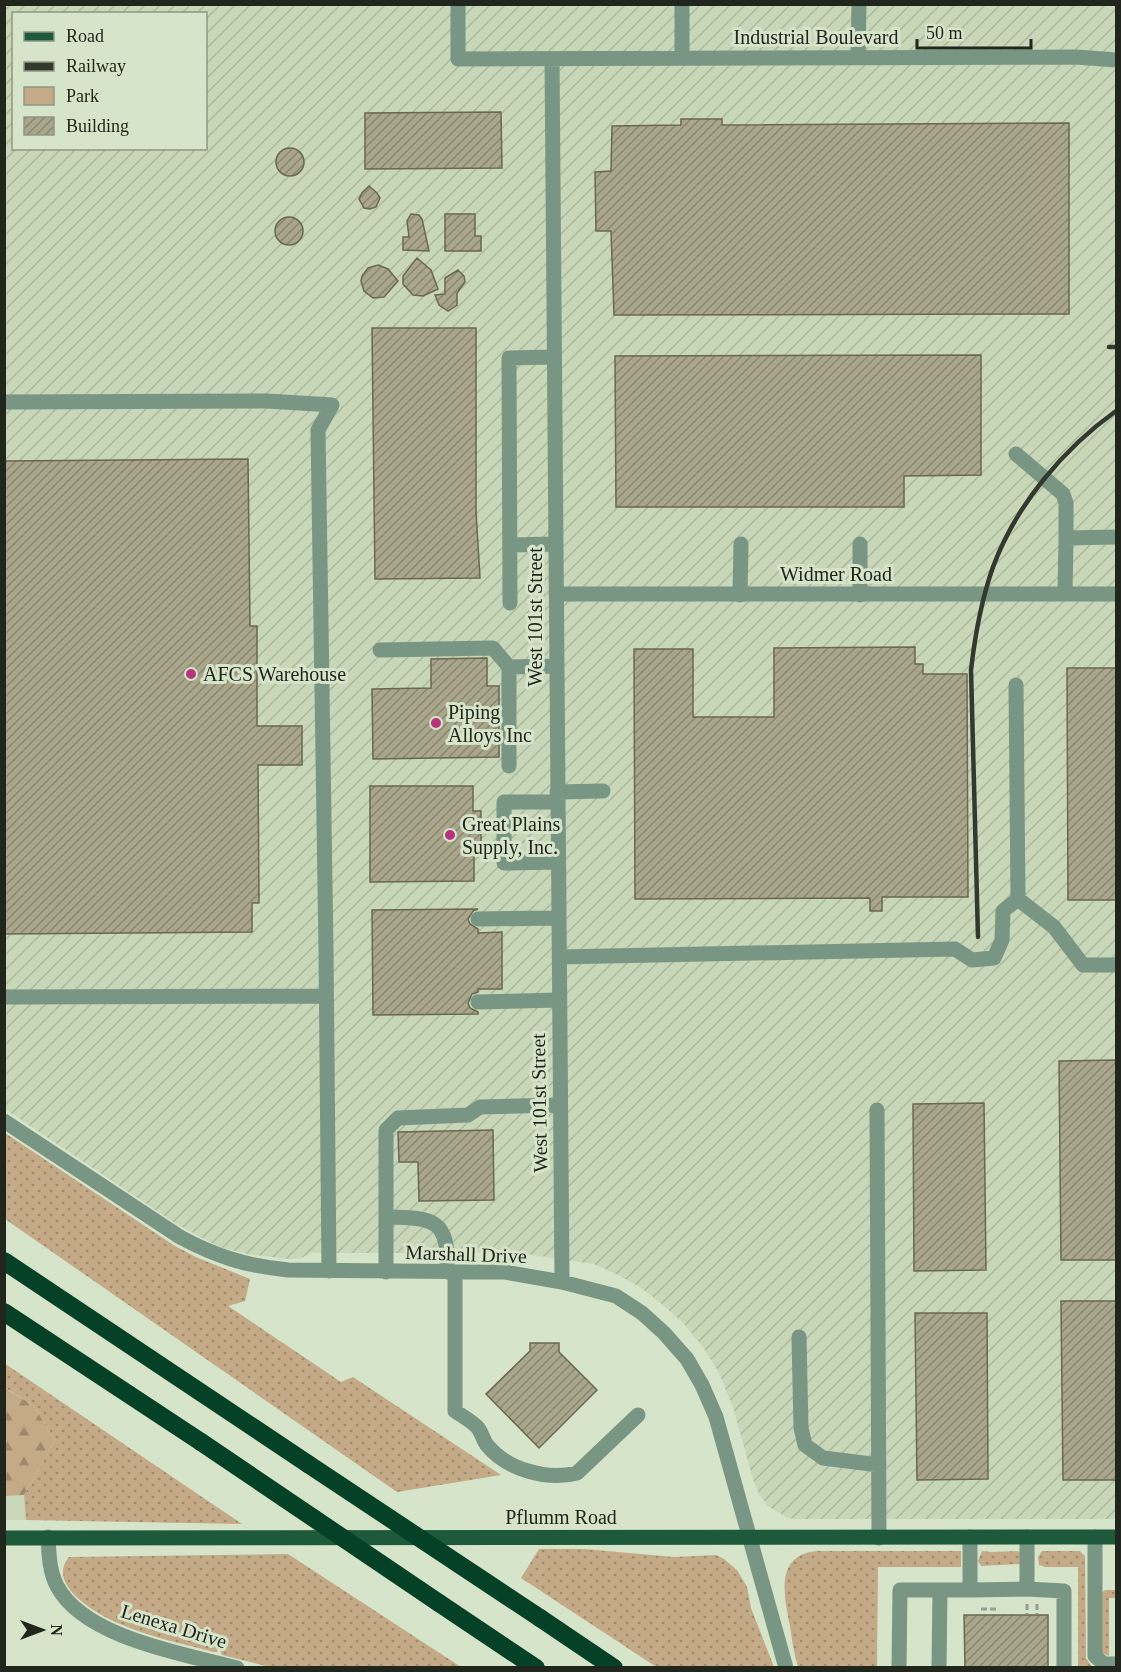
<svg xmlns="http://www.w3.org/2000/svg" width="1121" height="1672" viewBox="0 0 1121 1672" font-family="'Times New Roman',serif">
	<defs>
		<pattern id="industrial-furrows" width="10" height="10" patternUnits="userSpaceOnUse" patternTransform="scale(1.5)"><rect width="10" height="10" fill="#c7d7b8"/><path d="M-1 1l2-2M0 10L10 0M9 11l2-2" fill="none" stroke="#abb89e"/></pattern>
		<pattern id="green-dots" width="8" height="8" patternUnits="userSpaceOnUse" patternTransform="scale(1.5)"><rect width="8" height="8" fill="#c4aa87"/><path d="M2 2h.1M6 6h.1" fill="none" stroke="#9f8a6e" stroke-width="1.8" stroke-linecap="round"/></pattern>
		<pattern id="forest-firs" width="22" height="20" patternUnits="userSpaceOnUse" patternTransform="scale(1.5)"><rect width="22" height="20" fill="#c4aa87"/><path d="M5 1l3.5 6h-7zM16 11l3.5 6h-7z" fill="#9f8a6e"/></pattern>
		<pattern id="building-hatch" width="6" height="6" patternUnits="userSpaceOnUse" patternTransform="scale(1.5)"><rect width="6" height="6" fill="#a9a68b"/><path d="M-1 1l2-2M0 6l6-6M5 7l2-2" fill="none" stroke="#898771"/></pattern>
	</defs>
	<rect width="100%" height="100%" fill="#d6e4ca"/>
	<!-- built -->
	<path fill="#c7d7b8" d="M24,1495L26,1520H5L4,1496Z"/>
	<!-- industrial -->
	<path fill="url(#industrial-furrows)" fill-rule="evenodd" d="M4,5H1116V1519H797L788,1518L768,1506L759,1494L753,1479L733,1407L718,1371L703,1347L684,1324L662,1304L640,1287L616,1274L594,1264L520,1253H311L301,1258L289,1259L248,1254L219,1247L175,1223L5,1109ZM14,14H206V148H14Z"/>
	<!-- green -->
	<path fill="url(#green-dots)" d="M5,1133L175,1246L196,1257L250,1279L245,1301L228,1306L341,1382L353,1377L501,1475L397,1492L5,1219Z
		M4,1363L242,1524L26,1520L24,1495L55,1440L33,1405L5,1388Z
		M539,1549H584L674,1557L716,1555L724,1559L737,1570L747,1587L751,1608L774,1667L659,1668L655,1666L521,1578Z
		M818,1551H961V1567H878L877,1667H798C794,1654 792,1640 790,1626C784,1596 774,1554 818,1551Z
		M982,1551L992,1552L1018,1551L1021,1553L1020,1564L981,1566L978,1561Z
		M1042,1551H1080L1085,1556L1086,1658L1092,1667H1078V1567H1045L1039,1565L1038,1557Z
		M288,1554L461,1667H270L222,1655L219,1647L217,1652H214C183,1644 150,1637 120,1624C98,1615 45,1585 69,1557Z
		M1105,1590H1116V1598H1109V1656L1102,1653L1101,1593Z"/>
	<!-- forest -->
	<path fill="url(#forest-firs)" d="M4,1388L33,1405L55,1440L24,1495L5,1496Z"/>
	<!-- building -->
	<path fill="url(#building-hatch)" stroke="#6a684f" stroke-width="1.5" d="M501,112L502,168L365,169V113Z
		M681,119H722V125L1069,123V314L614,315L611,231H596L595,172L611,171L612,126L681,125Z
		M276 162a14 14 0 1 1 28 0a14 14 0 1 1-28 0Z
		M369,186L377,193L380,198L376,207L370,209L364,208L359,199L362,193Z
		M411,214L419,215L422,219L429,251L403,250V237H409L407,221Z
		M445,214H475V236H481V251H445Z
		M275 231a14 14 0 1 1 28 0a14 14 0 1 1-28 0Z
		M417,258L431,270L438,289L423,296L413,295L403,284V276Z
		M378,265L388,269L398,281L384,297L373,298L364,291L361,281L362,276L368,268Z
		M458,270L464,276L465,282L457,293V305L448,311L439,305L435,295L445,294V278Z
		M372,328H476V511L480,578L375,579Z
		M981,355V475L904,476V507H616L615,356Z
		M248,459L250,626H257V726H302V765H258L259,903H252V932L4,934V461Z
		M915,647V664H923V674H967L968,897H882V911H870V898L635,899L634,649H693V717H774V648Z
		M487,658V686H499V757L373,759L372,689L431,688V659Z
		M1067,668H1116V900H1068Z
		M370,786H473V811H481V855H474V881L370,882Z
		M478,909L473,911L468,919L470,924L478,929V933L502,932V989H478V992L472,994L468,1003L470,1008L478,1012V1014L373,1015L372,910Z
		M1116,1060V1260H1061L1059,1061Z
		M984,1103L986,1270L914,1271L913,1104Z
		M493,1130L494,1200L419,1201L418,1162H399L398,1132Z
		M1061,1301H1116V1480H1063Z
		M915,1313H987L988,1479L917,1480Z
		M530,1343H559V1352L597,1390L539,1448L486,1394L530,1351Z
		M964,1615H1048V1668H965Z"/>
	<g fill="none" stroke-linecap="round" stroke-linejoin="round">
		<!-- path -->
		<path stroke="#959f8c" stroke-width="3" stroke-dasharray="6 3" stroke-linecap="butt" d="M1027,1604V1614
			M1037,1604V1614
			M981,1609H997"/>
		<!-- minor -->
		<path stroke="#799684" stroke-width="15" d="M458,4V59L1076,57L1116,60
			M682,4V58
			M858,58L859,4
			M552,59L562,1282
			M4,402L267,401L332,405L318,430L326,949L329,1271
			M1016,454L1063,494L1066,503V538
			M510,545L555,544
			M556,594H1116
			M1065,594L1066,538L1116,537
			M740,595L741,544
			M860,595V544
			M510,603L509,358L554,357
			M380,650L493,648L509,667
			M509,766V667L556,666
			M557,792L603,791
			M557,802H504V863L558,862
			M1018,899L1054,927L1083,965H1116
			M478,919L558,918
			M559,957L955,949L972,960L994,958L1002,940L1003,911L1018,899L1016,685
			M4,997L326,996
			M478,1002L559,1000
			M877,1110L879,1538
			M4,1121L180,1237C217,1257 247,1266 288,1270L505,1272L562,1282L616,1296L642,1313L664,1333L687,1359L702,1385L716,1417L786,1668
			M386,1217V1130L398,1118L468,1115L480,1107L560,1105
			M386,1272V1217C434,1218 449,1218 447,1272
			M455,1272V1411C462,1416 472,1421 478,1428C482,1433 483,1440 487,1445C506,1469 547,1481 577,1473L638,1415
			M799,1337L801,1428L805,1445L823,1458L879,1465
			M48,1537C49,1553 49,1571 57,1586C84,1638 185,1654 237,1668
			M1027,1537V1589L1064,1591V1668
			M1095,1537V1656L1104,1664H1116
			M970,1590L1027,1589
			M899,1668L900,1590H970V1537
			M939,1668L940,1590"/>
		<!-- major -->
		<path stroke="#1e593c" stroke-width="15" d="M4,1538L1116,1537"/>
		<!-- highway -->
		<path stroke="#044127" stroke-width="18" d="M4,1261L308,1464
			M4,1312L201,1442
			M439,1603L536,1668
			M540,1618L614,1668"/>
		<!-- rail -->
		<path stroke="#33392f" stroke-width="4.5" d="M1109,347H1116
			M978,937L971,670C975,635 981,601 993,567C1016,505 1063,449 1116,411"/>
		<!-- highway-bridge -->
		<path stroke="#044127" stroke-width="18" d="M201,1442L439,1603
			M308,1464L540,1618"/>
	</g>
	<!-- markers -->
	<g fill="#b7347d" stroke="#d6e4ca" stroke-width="2">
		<circle cx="191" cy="674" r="6"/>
		<circle cx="436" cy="723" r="6"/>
		<circle cx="450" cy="835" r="6"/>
	</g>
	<g text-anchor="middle" stroke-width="6" stroke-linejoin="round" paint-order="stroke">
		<!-- street labels -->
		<g font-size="20" fill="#21261d" stroke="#d6e4ca">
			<text x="816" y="44">Industrial Boulevard</text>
			<text x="836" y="581">Widmer Road</text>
			<text transform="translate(535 617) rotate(-90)" y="7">West 101st Street</text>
			<text transform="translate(539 1103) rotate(-91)" y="7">West 101st Street</text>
			<text transform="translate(466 1254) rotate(2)" y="7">Marshall Drive</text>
			<text x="561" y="1524">Pflumm Road</text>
			<text transform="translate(174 1626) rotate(17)" y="7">Lenexa Drive</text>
		</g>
		<!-- poi labels -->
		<g font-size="20" fill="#21261d" stroke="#d6e4ca" text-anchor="start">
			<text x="203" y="681">AFCS Warehouse</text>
			<text x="448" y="719">Piping<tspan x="448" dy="23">Alloys Inc</tspan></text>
			<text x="462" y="831">Great Plains<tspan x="462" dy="23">Supply, Inc.</tspan></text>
		</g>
	</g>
	<!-- border -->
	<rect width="1121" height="1672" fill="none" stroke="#21261d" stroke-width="12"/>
	<!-- legend -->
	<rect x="12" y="12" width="195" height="138" fill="#d6e4ca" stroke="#8e9885" stroke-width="1.5"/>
	<rect x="24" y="32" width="30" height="9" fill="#1e593c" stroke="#8e9885" stroke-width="1.5"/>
	<text x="66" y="42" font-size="18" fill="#21261d">Road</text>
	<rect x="24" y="62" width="30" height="9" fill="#33392f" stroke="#8e9885" stroke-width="1.5"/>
	<text x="66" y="72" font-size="18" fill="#21261d">Railway</text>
	<rect x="24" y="87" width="30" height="18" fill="#c4aa87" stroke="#8e9885" stroke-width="1.5"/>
	<text x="66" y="102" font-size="18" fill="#21261d">Park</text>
	<rect x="24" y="117" width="30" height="18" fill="url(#building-hatch)" stroke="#8e9885" stroke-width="1.5"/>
	<text x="66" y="132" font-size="18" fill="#21261d">Building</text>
	<!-- north arrow -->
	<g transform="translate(42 1630) rotate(90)" stroke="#d6e4ca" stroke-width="4.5" paint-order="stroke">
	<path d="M0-4.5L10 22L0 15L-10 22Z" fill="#21261d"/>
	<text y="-9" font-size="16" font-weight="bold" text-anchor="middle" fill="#21261d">N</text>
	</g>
	<!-- scale -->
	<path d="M917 39v9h114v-9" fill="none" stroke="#21261d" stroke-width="3"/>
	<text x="926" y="39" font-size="18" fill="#21261d" stroke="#d6e4ca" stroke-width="4.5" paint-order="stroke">50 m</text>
</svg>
